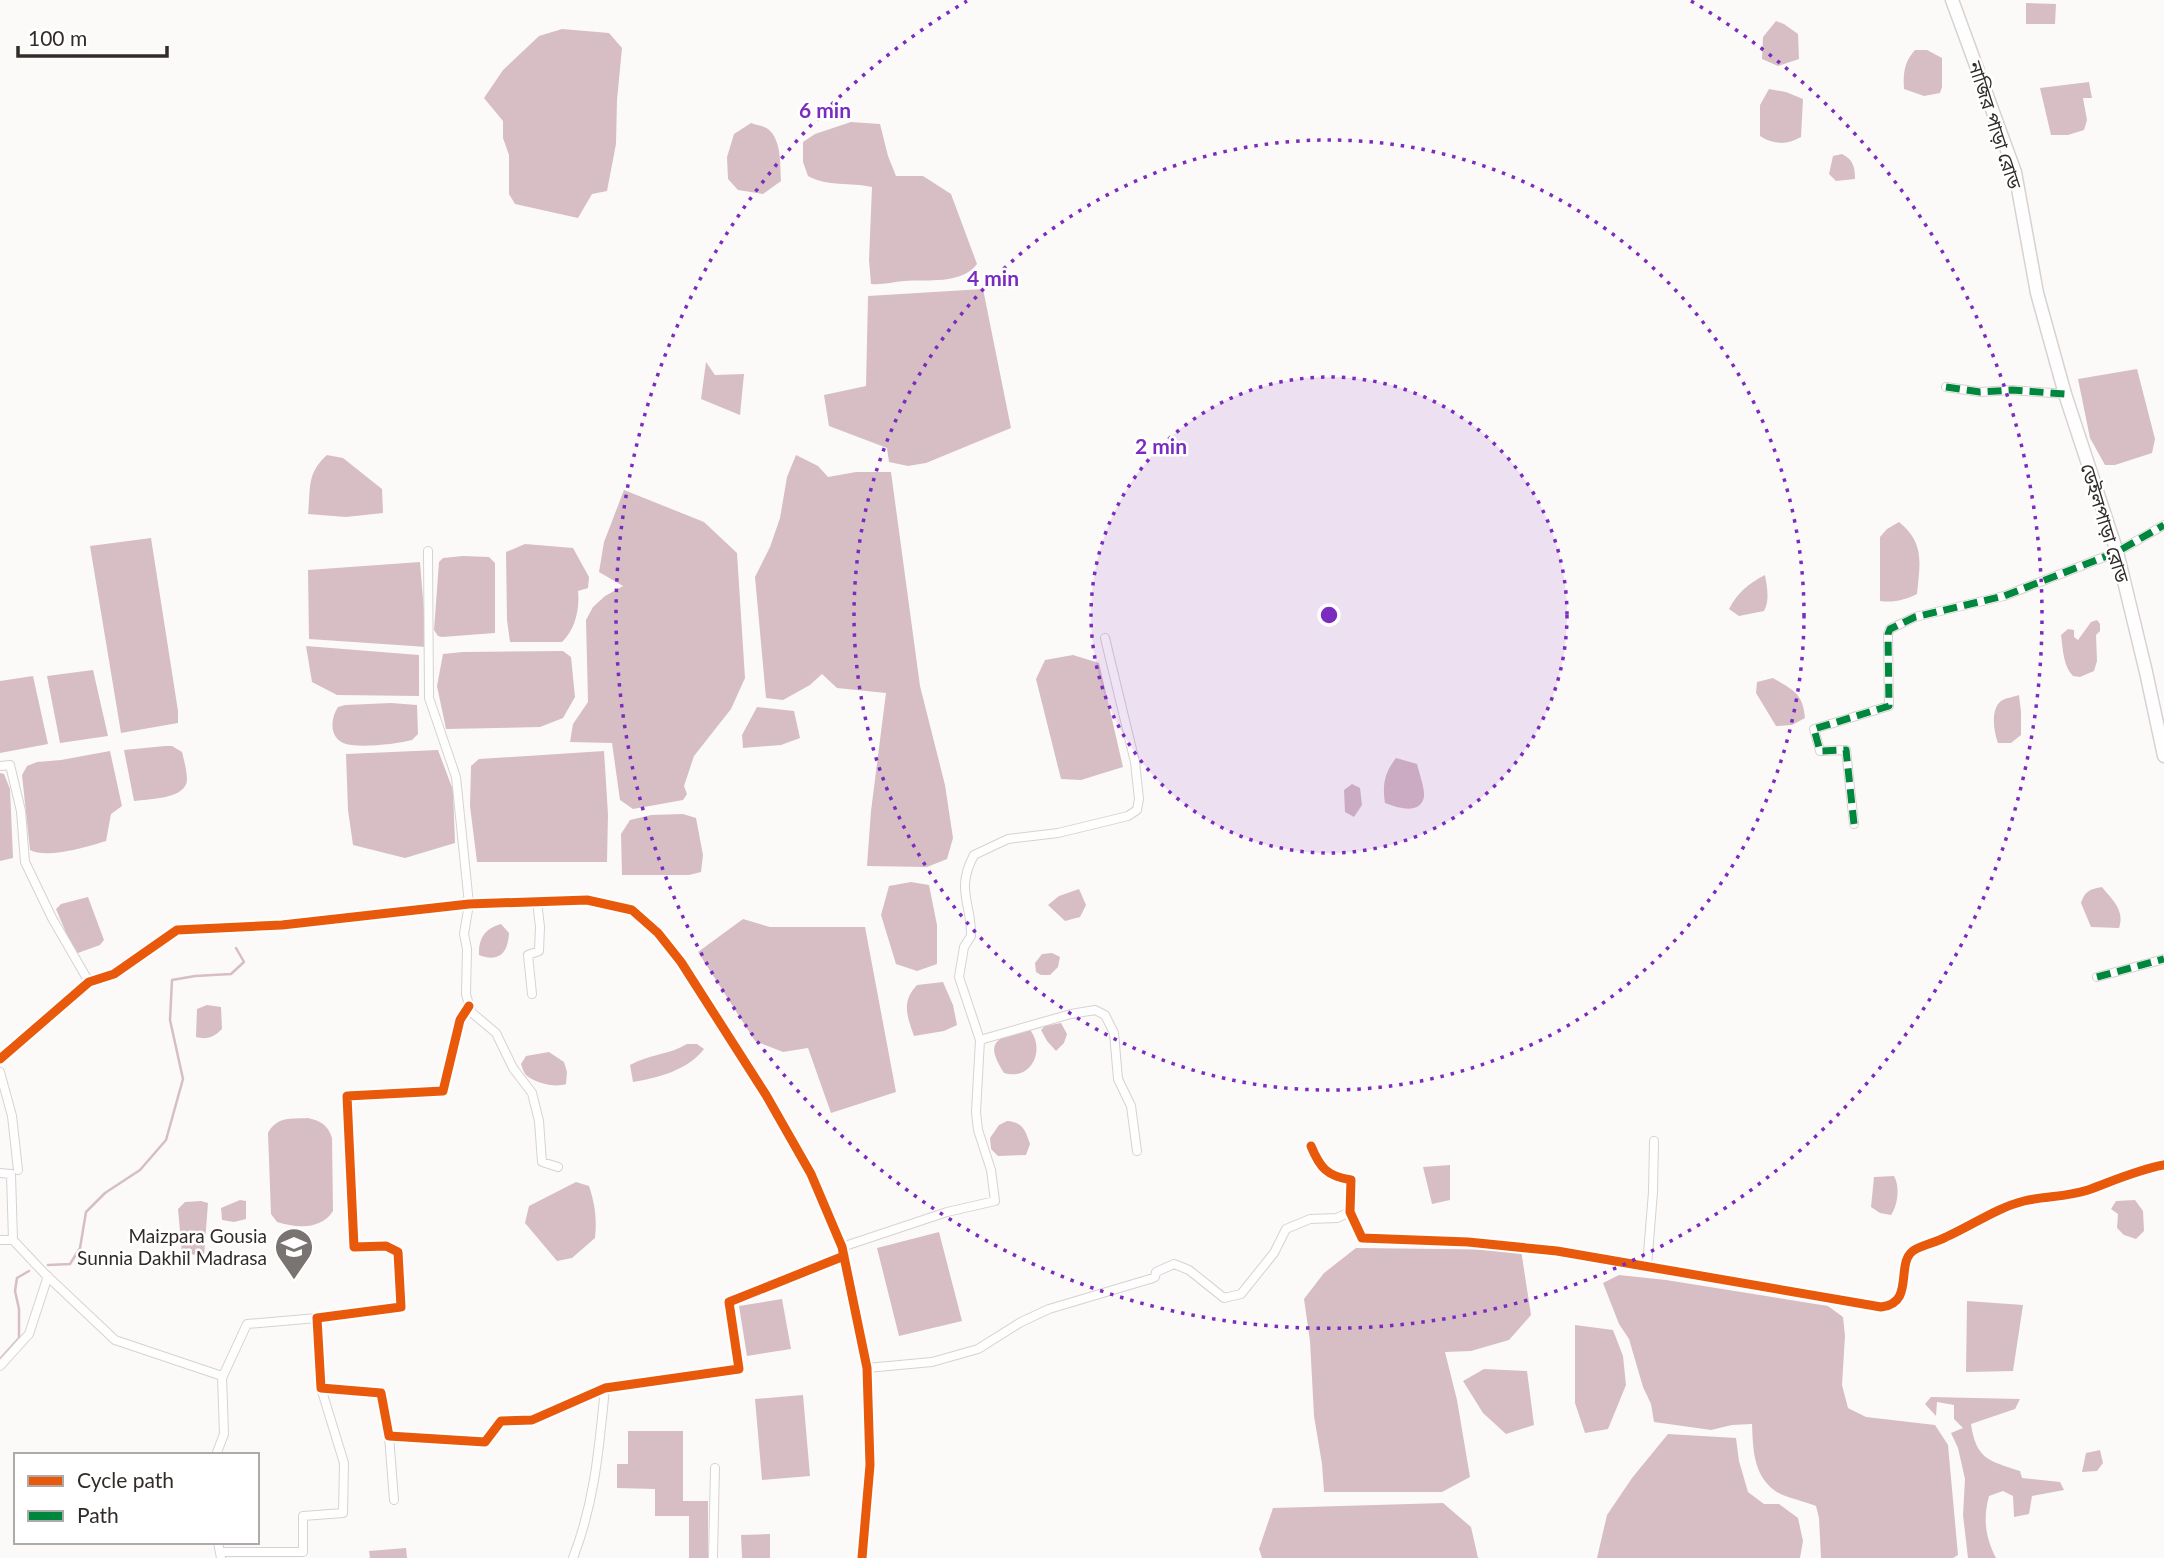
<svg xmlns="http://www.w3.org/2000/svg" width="2164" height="1558" viewBox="0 0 2164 1558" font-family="Lato,'Noto Sans Bengali',sans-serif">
	<rect width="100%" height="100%" fill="#fcfaf9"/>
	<!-- water -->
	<path fill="#d6bec4" d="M2026,3L2056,4L2055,24H2026Z
		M1776,21L1784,24L1798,34L1799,59L1778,66L1762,59L1763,37Z
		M562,29L609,33L622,48L617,100L616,144L607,191L592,194L578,218L515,204L509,194V155L503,138V121L484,98L503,70L539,36Z
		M1915,50H1927L1942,58V87L1940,93L1924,96L1904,89C1903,74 1904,62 1915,50Z
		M2089,82L2092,98H2083L2087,120L2084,130L2068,135H2051L2040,88Z
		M1769,89L1786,92L1803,99L1801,137C1787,145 1774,145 1760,136V105Z
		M851,122L880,124L888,156L896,176H923L951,194L977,264C961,285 928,279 904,281C893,282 883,285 871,284L869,260L872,187C849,182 829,187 808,176L803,162V142L815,134Z
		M751,123C756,125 764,126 768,129C782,140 780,166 781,181L763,194L738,190L728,179L727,157L734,134Z
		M1842,154C1853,160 1855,166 1855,179L1836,181L1829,174L1833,156Z
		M983,289L1011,428L926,463L908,466L889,462L887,448L829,426L824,395L866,386L868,296Z
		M706,362L715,375L744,374L740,415L701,399Z
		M2137,369L2155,439L2152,453L2115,465H2105L2090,438L2078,379Z
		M327,455L343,458L382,489L383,513L346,517L308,514C311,488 306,474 327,455Z
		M796,455L818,466L828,477L856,472H891L920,686L945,785L953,838L947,859L927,867L867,866L871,811L886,693L837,688L822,674L810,685L783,700L766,698L755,577L770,547L780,518L787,477Z
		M624,490L704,522L737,553L745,678L731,709L694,756L684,786L687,794L683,800L633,809L620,800L612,743L570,742L573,724L588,702L586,620L593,607L605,596L623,586L599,572L604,542Z
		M1899,522C1925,543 1920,563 1917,594C1905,600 1893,603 1880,601V537L1887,529Z
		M151,538L178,711V723L121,733L90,546Z
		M525,544L573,548L589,577L588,588L578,591C580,609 575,630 562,642H510L507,620L506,552Z
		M463,556L489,557L495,563V633L442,637L438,636L434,630L439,562L443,558Z
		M420,562L427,647L309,639L308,570Z
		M1765,575C1767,587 1770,600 1764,611L1739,616L1729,609C1738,592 1748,584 1765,575Z
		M2097,620L2100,624V631L2096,635L2097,661L2094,671L2080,677L2073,676C2063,666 2063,649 2061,635L2068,629L2074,630V637L2078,640L2091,622Z
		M306,646L419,655V696L337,695L312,682Z
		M563,651L571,657L575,697L563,718L540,727L446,729L437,686L443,654L463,652Z
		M1073,655L1099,663L1123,767L1081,780L1061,779L1036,679L1045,660Z
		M93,670L108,736L60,743L47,676Z
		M33,676L48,744L0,753V681Z
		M1773,678C1793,690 1803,693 1805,718L1792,725L1776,726L1756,693L1757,682Z
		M2019,695L2021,712V735L2011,743H1998C1994,732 1990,710 2001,701C2005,698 2014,697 2019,695Z
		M391,703L417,705L418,734L412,740C398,744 360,748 346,744C329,739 330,719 338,707L345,705Z
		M757,707L794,711L800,738L781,745L743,748L742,735Z
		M165,746H172L182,752C184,760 187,771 187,780C186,799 149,799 134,801L124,750Z
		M438,750L453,790L455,843L405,858L353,845L348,810L346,754Z
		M110,751L122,806L111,814L106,841C88,847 46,859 30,850L22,775L27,766L37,762L61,760Z
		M604,751L608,814L607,862H477L470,806L471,766L479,759Z
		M1396,758L1417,764C1419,773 1425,788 1424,797C1420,816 1396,807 1385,803C1382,784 1385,772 1396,758Z
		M0,773L4,774L10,789L13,858L0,861Z
		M1352,784L1360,788L1362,805L1354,817L1345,812L1344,790Z
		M683,814L696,818L703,855L701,872L689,875H622L621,834L630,820L651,815Z
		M911,882L929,885L937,925V964L917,971L896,964L881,915L889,886Z
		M2102,887C2113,901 2125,910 2119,928L2091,927L2081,903C2085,891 2090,889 2102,887Z
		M1079,889L1086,905L1080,917L1065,921L1048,905L1059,896Z
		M88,897L104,940L100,945L75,954L56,909L61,904Z
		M743,919L770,927H865L896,1092L831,1113L808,1048L783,1052L755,1041L698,952Z
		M501,924L509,933C508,952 500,963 479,955C478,939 485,928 501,924Z
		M1052,953L1060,957L1058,967L1050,975H1041L1036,972L1035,963L1042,954Z
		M943,982L953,1005L957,1025L944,1031L914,1036C907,1016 901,1002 917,985Z
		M207,1005L221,1007L222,1029C214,1037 208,1040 196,1037L197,1009Z
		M1061,1023L1067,1034L1064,1043L1056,1051L1047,1041L1041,1030L1045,1026Z
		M1025,1030L1031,1031C1045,1051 1031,1081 1004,1073C984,1042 996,1038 1025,1030Z
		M687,1044H697L704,1049C688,1070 658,1078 633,1082L630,1065C649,1054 669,1055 687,1044Z
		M549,1052L564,1062L567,1072L566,1084C555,1088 535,1083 526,1075C524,1073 522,1067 521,1064L526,1056Z
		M308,1118C321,1121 328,1125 332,1138L333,1211C321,1230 297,1228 277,1222L271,1214L268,1133C277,1116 291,1119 308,1118Z
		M1007,1121C1023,1122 1025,1130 1030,1144L1026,1155L998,1156L991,1149L990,1138L999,1125Z
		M1450,1165V1200L1432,1204L1423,1167Z
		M1894,1176C1900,1186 1898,1205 1891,1215L1880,1213L1871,1207L1874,1177Z
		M576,1182L589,1186C595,1204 597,1219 595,1238L572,1258L557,1261L525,1223L529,1206Z
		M240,1200L246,1201V1219L234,1222L222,1220L221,1208Z
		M2135,1200L2143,1211L2144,1231L2136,1239L2124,1235L2117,1228L2118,1214L2111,1209L2116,1201Z
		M201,1201L208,1203L204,1256L182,1253L178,1209L185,1202Z
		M939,1232L962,1321L899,1336L877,1248Z
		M1356,1248L1521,1250L1531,1315L1509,1340L1471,1351L1445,1352L1457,1400L1470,1477L1442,1492H1324L1322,1464L1314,1416L1310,1341L1304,1299L1324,1273Z
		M1619,1275L1666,1280L1828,1306L1843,1317L1845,1336L1842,1385L1848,1408L1866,1417L1935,1425L1948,1445L1958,1555L1953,1558H1821L1819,1518L1816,1506C1805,1501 1782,1497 1774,1490C1753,1474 1753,1448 1752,1424L1732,1425L1711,1430L1654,1422L1651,1404L1643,1387L1629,1339L1619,1324L1603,1283Z
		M782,1299L791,1349L747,1356L739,1306Z
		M1967,1301L2023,1305L2013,1371L1966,1372Z
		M1575,1325L1613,1330L1623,1356L1626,1385L1608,1429L1585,1433L1575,1403Z
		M1484,1369L1527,1371L1534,1425L1506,1434L1483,1413L1463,1381Z
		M803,1395L810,1476L762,1480L755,1399Z
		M1931,1397L2020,1399L2015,1409L1971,1424C1976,1459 1989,1461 2020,1471L2022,1478L2060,1482L2064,1490L2032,1496L2029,1514L2014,1517L2013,1496L2003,1491L1989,1496C1983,1518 1985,1537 1996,1558H1968L1963,1515L1965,1479L1958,1448L1951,1433L1963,1428L1954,1419V1405L1937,1402L1936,1416L1925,1404Z
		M628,1431H683V1501H708V1558H689V1516H655V1489L617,1488V1464H628Z
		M1668,1434L1736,1438L1739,1461L1748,1492L1764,1504H1779L1798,1518L1803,1541L1800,1558H1597L1607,1515L1632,1478Z
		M2100,1450L2103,1463L2097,1471L2082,1472L2086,1453Z
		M1443,1503L1471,1527L1478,1558H1262L1259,1549L1273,1508Z
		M770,1534V1558H742L741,1535Z
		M406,1548L407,1558H370L369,1551Z"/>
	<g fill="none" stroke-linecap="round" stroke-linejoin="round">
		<!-- stream -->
		<path stroke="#d6bec4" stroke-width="2.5" d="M48,1265L70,1264L80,1248L86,1212L105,1193L140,1170L166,1140L183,1079L170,1020L172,980L195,976L231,974L244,962L236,948
			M0,1359L19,1338V1309L15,1291L17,1278L29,1271"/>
		<defs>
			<path id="street" d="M1946,387L1980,392L2012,390L2065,394
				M428,551L429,698L456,777L469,904L464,934L467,949L466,994L471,1012L496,1033L513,1068L532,1093L539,1121L542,1162L558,1167
				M0,766L10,765L21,811L25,862L52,918L89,982
				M1854,824L1846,750L1820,751L1814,729L1889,706L1888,634L1890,629L1915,617L2004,596L2117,552L2164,525
				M2097,977L2164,959
				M532,994L528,955L539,951L540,927L537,901
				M469,1006L460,1020L443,1091L347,1096L354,1247L386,1246L398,1252L401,1307L317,1318L321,1388L381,1393L389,1436L485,1442L501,1421L532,1420L605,1388L739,1369L729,1302L844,1256
				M980,1040L1071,1014L1095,1010L1105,1015L1114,1033L1118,1079L1131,1106L1137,1151
				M0,1059L89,982L114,974L177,930L282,925L469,904L587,900L632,910L658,933L681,962L766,1095L811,1174L842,1247L867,1368L870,1465L862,1558
				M0,1072L12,1116L18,1170
				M1311,1146C1320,1168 1327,1176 1351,1180L1350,1212L1362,1238L1468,1242L1557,1251L1881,1307C1917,1303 1893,1260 1916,1249C1926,1244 1937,1242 1946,1237C1973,1225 1996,1208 2024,1201C2045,1196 2067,1197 2088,1190C2113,1181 2137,1170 2164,1165
				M0,1173L11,1174L13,1240
				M0,1240H13L44,1273L115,1340L222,1376L224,1434L216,1455
				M842,1247L947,1212L995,1201L991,1170L978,1130L976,1112L980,1040L959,977L964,947L971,936C972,904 955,890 974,855L1008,839L1058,833L1128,816L1137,810L1139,799L1135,762L1105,638
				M1647,1266L1653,1192L1654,1141
				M0,1366L29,1334L48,1276
				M867,1368L932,1362L978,1349L1021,1322L1049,1309L1150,1279L1155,1277L1156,1272L1174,1264L1189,1270L1224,1298L1241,1294L1274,1253L1286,1229L1310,1219L1337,1218L1350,1212
				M222,1378L247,1324L317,1318
				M389,1436L394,1500
				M218,1542L221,1558
				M221,1552H303V1516L343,1513L344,1463L321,1388
				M573,1558C595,1501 599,1448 605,1388
				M713,1558L715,1468"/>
			<path id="secondary" d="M1952,0L2015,172L2037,293L2065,394L2117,552L2146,672L2164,756"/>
		</defs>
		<!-- street casing -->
		<use href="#street" stroke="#d6d2d0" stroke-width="10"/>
		<!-- secondary casing -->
		<use href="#secondary" stroke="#d6d2d0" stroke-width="15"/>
		<!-- street -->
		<use href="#street" stroke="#fffefe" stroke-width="8"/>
		<!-- secondary -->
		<use href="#secondary" stroke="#fffefe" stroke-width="12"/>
		<!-- quiet -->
		<path stroke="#00873e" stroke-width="7" stroke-dasharray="14 7" stroke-linecap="butt" d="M1946,387L1980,392L2012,390L2065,394
			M1854,824L1846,750L1820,751L1814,729L1889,706L1888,634L1890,629L1915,617L2004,596L2117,552L2164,525
			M2097,977L2164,959"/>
		<defs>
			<path id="cycleway" d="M469,1006L460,1020L443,1091L347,1096L354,1247L386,1246L398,1252L401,1307L317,1318L321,1388L381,1393L389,1436L485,1442L501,1421L532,1420L605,1388L739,1369L729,1302L844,1256
				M0,1059L89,982L114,974L177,930L282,925L469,904L587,900L632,910L658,933L681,962L766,1095L811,1174L842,1247L867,1368L870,1465L862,1558
				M1311,1146C1320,1168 1327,1176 1351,1180L1350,1212L1362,1238L1468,1242L1557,1251L1881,1307C1917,1303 1893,1260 1916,1249C1926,1244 1937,1242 1946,1237C1973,1225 1996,1208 2024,1201C2045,1196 2067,1197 2088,1190C2113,1181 2137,1170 2164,1165"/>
		</defs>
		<!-- cycleway casing -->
		<use href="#cycleway" stroke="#fff" stroke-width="13"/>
		<!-- cycleway -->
		<use href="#cycleway" stroke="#e8590c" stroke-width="9"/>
	</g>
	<!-- distance rings -->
	<circle cx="1329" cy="615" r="238" fill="#7b2cbf" fill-opacity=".12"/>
	<g fill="none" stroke="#7b2cbf" stroke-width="3.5" stroke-dasharray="3.5 7">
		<circle cx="1329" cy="615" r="238"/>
		<circle cx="1329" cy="615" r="475"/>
		<path d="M1691 1A713 713 0 1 1 967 1"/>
	</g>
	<!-- icons -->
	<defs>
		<symbol id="school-pin" viewBox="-11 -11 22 30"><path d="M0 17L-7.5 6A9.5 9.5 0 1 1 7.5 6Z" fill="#797372" stroke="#fff"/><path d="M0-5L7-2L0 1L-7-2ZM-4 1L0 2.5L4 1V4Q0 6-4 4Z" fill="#fff"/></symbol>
	</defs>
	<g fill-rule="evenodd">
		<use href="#school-pin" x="272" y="1225" width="44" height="60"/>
	</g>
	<g text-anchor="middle" stroke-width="5" stroke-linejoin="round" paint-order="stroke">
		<!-- street labels -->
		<g font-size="19" fill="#322b29" stroke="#fff">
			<text transform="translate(1995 125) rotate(72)" y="7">নাজির পাড়া রোড</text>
			<text transform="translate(2105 523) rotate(73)" y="7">ডেইলপাড়া রোড</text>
		</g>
		<!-- poi labels -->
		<g font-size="19" fill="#322b29" stroke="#fff" text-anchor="end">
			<text x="267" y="1243">Maizpara Gousia<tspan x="267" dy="22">Sunnia Dakhil Madrasa</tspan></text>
		</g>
	</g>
	<circle cx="1329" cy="615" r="10" fill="#7b2cbf" stroke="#fff" stroke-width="3.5"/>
	<g font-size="21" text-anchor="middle" font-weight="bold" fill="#7b2cbf" stroke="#fff" stroke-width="5" stroke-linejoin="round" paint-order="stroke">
		<text x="825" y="118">6 min</text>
		<text x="993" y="286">4 min</text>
		<text x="1161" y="454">2 min</text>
	</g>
	<!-- legend -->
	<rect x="14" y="1453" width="245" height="91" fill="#ffffff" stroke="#adaaa9" stroke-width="2"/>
	<rect x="28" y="1476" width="35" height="10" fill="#e8590c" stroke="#adaaa9" stroke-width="2"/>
	<text x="77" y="1488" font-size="21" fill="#322b29">Cycle path</text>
	<rect x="28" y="1511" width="35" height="10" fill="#00873e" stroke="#adaaa9" stroke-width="2"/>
	<text x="77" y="1523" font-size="21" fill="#322b29">Path</text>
	<!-- scale -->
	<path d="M18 46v10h149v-10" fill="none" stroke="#322b29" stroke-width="3.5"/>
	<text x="28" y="46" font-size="21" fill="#322b29" stroke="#ffffff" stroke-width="5" paint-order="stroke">100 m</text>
</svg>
